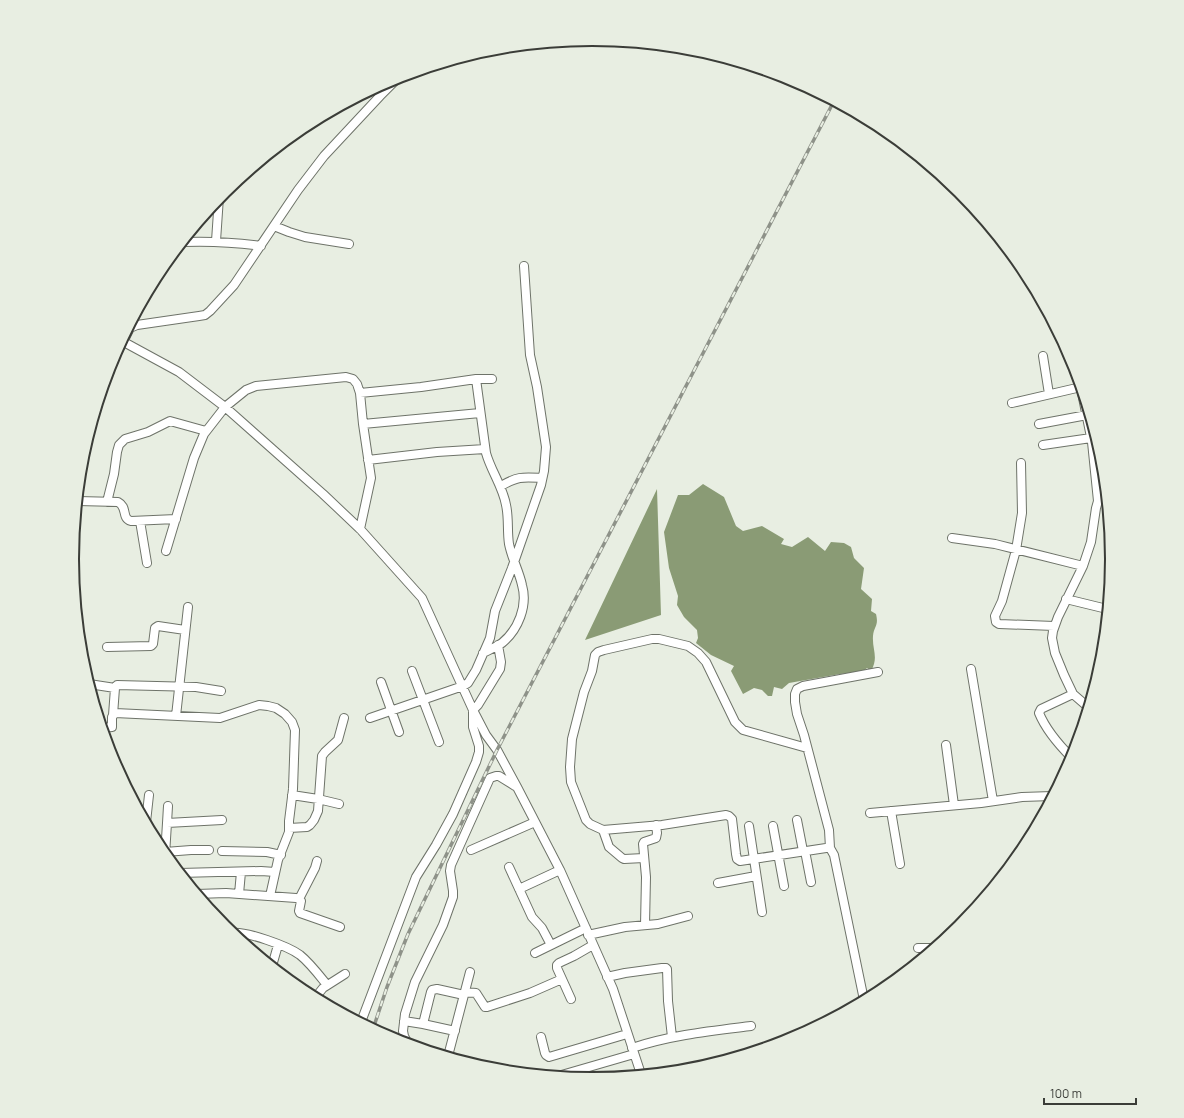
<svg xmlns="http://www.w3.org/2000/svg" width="1184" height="1118" viewBox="0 0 1184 1118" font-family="Manrope,sans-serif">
	<rect width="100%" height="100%" fill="#e8eee2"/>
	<!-- water -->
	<path fill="#8a9b75" d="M703,484L724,497L736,526L743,531L762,526L784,539L781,544L792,547L808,537L825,551L831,542L844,543L851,547L854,558L864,568L861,589L872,599L871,611L876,614C879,626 874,626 873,636C872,650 879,657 871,671L867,668L865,670L856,673L840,674L789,683L782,689L774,687L772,696H768L762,690L754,688L743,694L731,671L734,666L711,655L696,643L698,638L697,630L684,617L677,605L678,596L669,568L664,532L678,495H689Z
		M657,489L661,615L585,640Z"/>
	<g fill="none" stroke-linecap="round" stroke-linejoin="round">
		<defs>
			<path id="minor" d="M274,226L289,232L305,237L349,244
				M216,241L219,197
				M183,242C211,241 233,242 261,246
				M122,341L179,372L225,407L323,494L360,529L422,598L473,710L486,735L497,750L517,787L560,870L613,989L641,1074
				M123,342L130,328L137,325L199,316L205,315L210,311L234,285L298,190L324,156L380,96L400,76
				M1043,356L1049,394
				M476,379L486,453C491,471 503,487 506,505C509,518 507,531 509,544C512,559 519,571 522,585C528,606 518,630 502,643C496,647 489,650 483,653
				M1081,388L1092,442L1098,501L1096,508L1091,542L1083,566L1058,617L1053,631L1052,638L1055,653L1064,675L1073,694L1088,707
				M360,393L421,387L476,379H492
				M1012,403L1081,387
				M363,424L480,413
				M1039,424L1087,415
				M1043,445L1091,438
				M368,460L437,452L485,449
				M1021,463L1022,513L1016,550L1002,601L995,616L996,622L999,624L1054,626
				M501,486C518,476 523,477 542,478
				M78,501L118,502C128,507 121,518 131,521L176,519
				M1098,501L1106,498
				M107,502L114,474L117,452L119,445L125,439L148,432L170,421L206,431
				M140,521L147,563
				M952,538L995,544L1083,566
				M166,551L194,458L204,434L225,407L246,390L256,386L346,377L353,379L357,384L360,393L363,424L371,478L360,529
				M1066,599L1107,609
				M107,647L151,646L153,644L155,628L158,626L185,630
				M971,669L993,801
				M412,671L439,742
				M381,682L399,732
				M89,684L115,688
				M113,715L115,688L117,685L196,687L221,691
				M176,716L188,607
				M370,718L463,686L468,683L476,670L490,638L495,611L512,568L541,485L544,471L546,447L537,387L530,355L524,266
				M102,728L112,727V717L115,713L220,718L259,705L268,706L276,708L285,714L292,722L295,730L293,789L289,821V832L278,860L270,896
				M946,745L954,805
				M807,748L743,730L735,722L706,662L698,653L688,646L659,639H652L604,650L598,652L595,655L592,671L584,692L572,739L570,767L571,782L586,820L590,824L603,830L662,825L726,815L729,816L732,819L736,854L737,859L740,861L826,848H830L834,855L864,1000
				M1072,758C1059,745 1046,730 1039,713L1041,709L1073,694
				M292,795L318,799L339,804
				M891,811L900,864
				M870,813L981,803L1022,797L1052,796
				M797,820L803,851
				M146,822L149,795
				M167,823L168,806
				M749,826L762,912
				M773,826L784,886
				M289,828L307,827L310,825L314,820L318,811L322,756L325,752L338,740L344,718
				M603,830L609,847L622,858L624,859L644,858
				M830,848L829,830L804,735L797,714L795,702V694L797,689L803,686L878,672
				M471,850L535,822
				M222,851L267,852L281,855
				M805,851L811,882
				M165,852L191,850H209
				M165,855L167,823L222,820
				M509,867L532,917L542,928L551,945
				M180,873L261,871L275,872
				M718,883L756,876
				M519,889L560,870
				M197,894L226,893L296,898L299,899L301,901L299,911L300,913L340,927
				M239,894L241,872
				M299,899L315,868L317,861
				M645,925L646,877L643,844L644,842L656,838L657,833L656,825
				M232,933C246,931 288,946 300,955C310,963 319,975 327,985
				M588,935L625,927L658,924L688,916
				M918,948H933
				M535,953L586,928
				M272,966L278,945
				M607,977L625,973L662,968H666L667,969L668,1001L672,1037
				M465,992L476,993L485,1007H487L530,993L562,979
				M315,998L323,988L345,974
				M571,999L557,968V965L559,963L574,956L593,945
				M404,1021L423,1024L455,1031
				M361,1022L416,877L436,845L453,814L476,762L479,752V746L473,727V710L478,705L500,669L501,662L498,645
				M423,1024L431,992L432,990L437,989L464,995
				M541,1037L545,1053L546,1055L549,1057L627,1034
				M408,1044L404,1036L403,1031L405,1014L415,982L443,925L453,897V891L450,871L451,865L490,778L496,776H499L515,786
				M632,1048C671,1035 711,1031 751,1026
				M448,1056L470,972
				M558,1076L634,1054"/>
		</defs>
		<!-- minor casing -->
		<use href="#minor" stroke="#6e7369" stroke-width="10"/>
		<!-- minor -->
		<use href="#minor" stroke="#fff" stroke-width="8"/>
		<defs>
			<path id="rail" d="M373,1029L387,987L408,934L497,750L834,101"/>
		</defs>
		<!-- rail casing -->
		<use href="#rail" stroke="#8e9289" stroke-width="3.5"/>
		<!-- rail -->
		<use href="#rail" stroke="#e8eee2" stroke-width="2" stroke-dasharray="6" stroke-linecap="butt"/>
	</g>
	<!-- crop -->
	<path d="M0 0H1184V1118H0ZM79 559a513 513 0 1 1 1026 0a513 513 0 1 1-1026 0Z" fill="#e8eee2" fill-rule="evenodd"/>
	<path fill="none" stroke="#3b3d38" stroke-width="2" d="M79 559a513 513 0 1 1 1026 0a513 513 0 1 1-1026 0Z"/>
	<!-- scale -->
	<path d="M1044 1098v6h92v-6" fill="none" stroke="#3b3d38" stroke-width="2"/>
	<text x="1050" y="1098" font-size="12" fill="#3b3d38" stroke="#e8eee2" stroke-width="3" paint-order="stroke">100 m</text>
</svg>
